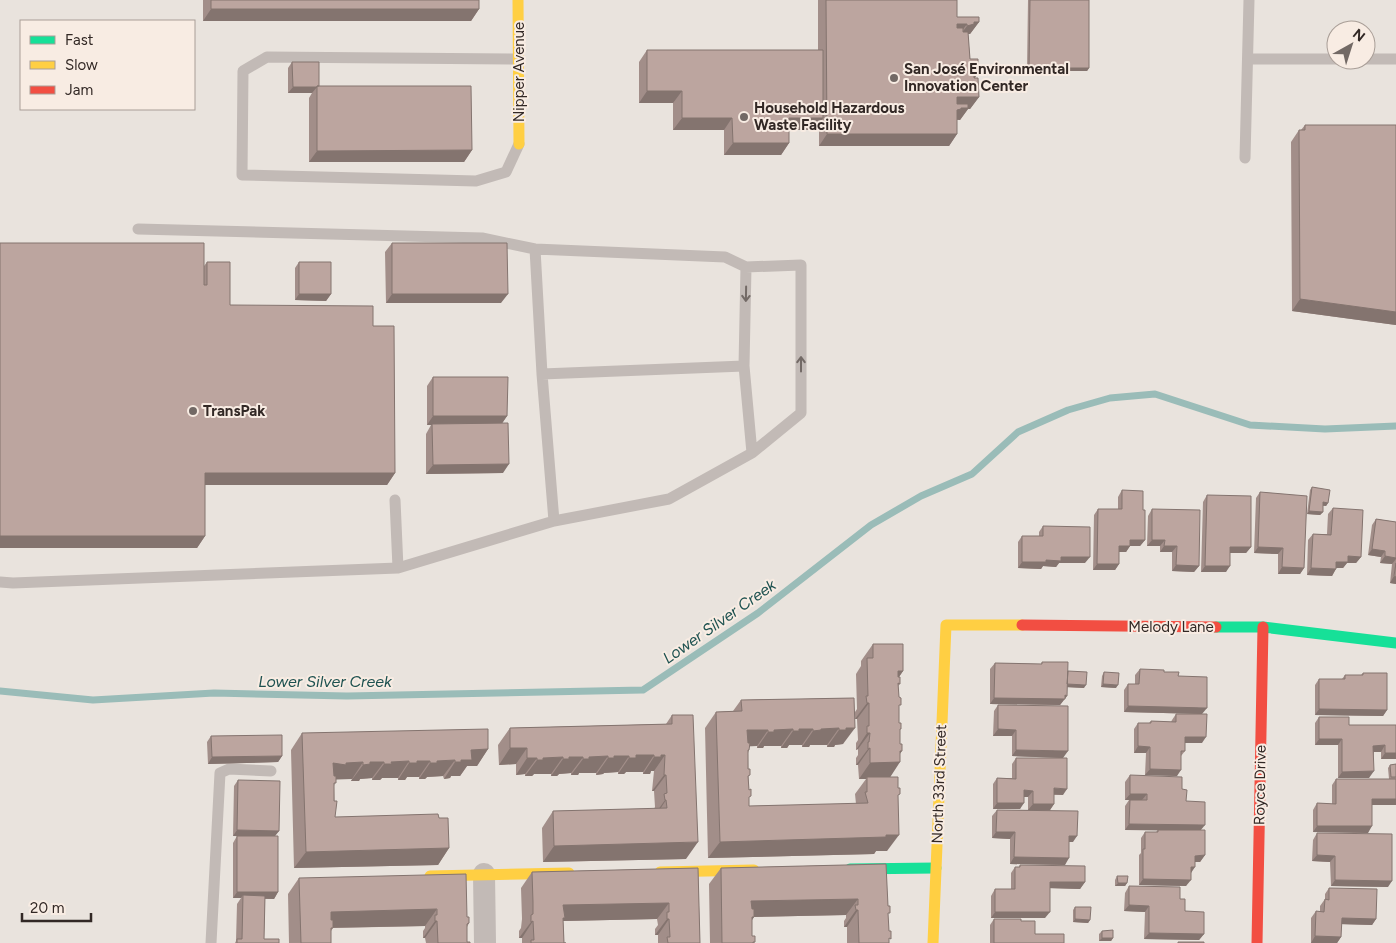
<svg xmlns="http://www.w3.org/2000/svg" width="1396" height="943" viewBox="0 0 1396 943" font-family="Figtree,sans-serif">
	<rect width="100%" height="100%" fill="#e9e3dd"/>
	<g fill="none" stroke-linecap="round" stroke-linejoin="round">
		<!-- stream -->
		<path stroke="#9abcb8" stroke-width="7" d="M0,691L93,700L214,693L347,696L643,690L758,613L871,525L921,496L972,474L1018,432L1068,410L1110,398L1155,394L1250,425L1325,429L1396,426"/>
		<!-- lane -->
		<path stroke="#c2bab6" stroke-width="11" d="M519,59L267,57L243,71L242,175L476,181L506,172L519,144
			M1248,59H1336
			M1366,59H1396
			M1245,158L1249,0
			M138,229L482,238L535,249L725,257L746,267
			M535,249L542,374
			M395,500L398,568
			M554,521L542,374L744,366
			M0,582L13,583L398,568L554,521L669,499L752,453L801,413V265L746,267L744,366L752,453
			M211,943L220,773L229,769L271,771"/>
		<!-- street -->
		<path stroke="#c2bab6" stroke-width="22" d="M484,874L485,943"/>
		<!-- fast -->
		<path stroke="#16e098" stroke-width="11" d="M1216,627H1263L1396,643
			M850,869L936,868"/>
		<!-- slow -->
		<path stroke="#ffcf43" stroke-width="11" d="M518,0L519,144
			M660,872L754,870
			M430,876L569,873
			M933,943L946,625H1022"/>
		<!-- jam -->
		<path stroke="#f24e42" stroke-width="11" d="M1022,625L1216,627
			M1257,943L1263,627"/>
	</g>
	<!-- wall -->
	<path fill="#a28e89" d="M203,0H479V9L471,21H203Z
		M818,0H957V17L979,22L970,34H968L970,59L978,73L975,78L979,97L970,109H968L960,120H957V134L949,146H819V125L815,130H789V143L781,155H724V130H673V103H639V62L647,50H818Z
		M1028,0H1089V68L1087,71H1027Z
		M292,62L319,86L472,150L464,162H309V98L312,93H288V68Z
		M1305,125H1396V325L1292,311L1291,142L1299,130H1301Z
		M0,243L204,266L207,262L230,305L373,326L395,473L387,485H205V536L197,548H0Z
		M392,243L501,303H386L385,252Z
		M299,262L331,294L326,301L295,300V268Z
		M433,377L507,416L502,423L503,473L426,474V434L431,425H427V386Z
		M1312,487L1328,503L1326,506H1323V512L1320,515L1307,514L1310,490Z
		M1122,490L1143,510L1145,540L1140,546H1130L1126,552H1119V564L1115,570H1093L1094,515L1098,509H1118V497Z
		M1260,492L1304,568L1300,574H1278V554L1254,553L1256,498Z
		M1207,495L1251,547L1246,553H1230L1226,572H1201L1203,502Z
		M1333,508L1361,557L1356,563H1347L1343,568H1336L1332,576L1307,575L1308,540L1313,534H1327L1328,514Z
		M1152,509L1199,566L1194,572L1172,571V552H1160V546H1147L1148,516Z
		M1376,519L1396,522V584L1390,583L1392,564L1380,563L1381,557L1368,555L1372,525Z
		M1043,526L1085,563H1059L1056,567L1043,566L1041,569L1018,568V542L1022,536H1039V532Z
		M873,644L903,671L899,677L900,684L898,686L900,754L890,777L898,797L887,851H876L874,854L708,858L705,728L716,712L733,711L741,700L854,698L843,744L835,745L834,747H827V745H810L809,747H802V745H789L787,748H781V746H764L763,748H757V746H749V750L748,753L749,806L856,804L855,794L866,779H859L858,765H856V758L858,755V749L856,750V743L858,740L857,719H855V712L857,709L856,674L861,666V661Z
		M1042,662L1067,671L1084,688L1067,687V696L1060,705L990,704V669L995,663L1041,664Z
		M1140,669L1164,672L1178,676L1202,714L1124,712V690L1128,684H1135V675Z
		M1104,672L1116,688L1101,687L1102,676Z
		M1363,673L1387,710L1383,716L1315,715V685L1319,679H1342L1345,675H1361Z
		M998,705L1063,758L1012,756V736H993L994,711Z
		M1176,714L1202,743H1185V751L1181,756L1177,776L1145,775L1146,753H1134V729L1138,723H1149L1151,721L1171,722L1172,720Z
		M672,715L686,859L543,862L542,828L553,811L654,809L655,807L654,791H652L654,771H651L650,774H643V772H626L624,774H618V772L604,773L603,774L596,775V773H579L578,775H571V773L559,774L557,776H551V774H534L532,776H525V774L516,775V764L499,765L498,745L510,728L666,724Z
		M1319,717L1349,725H1396V759H1381V752H1374L1369,778H1338V745H1315V723Z
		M302,733L488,749L477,766H467L460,776H451L450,778L444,779L443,776L427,777L425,779H419V777H407L405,780H398V778H382L380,780H372V778L360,779L359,781H351L352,779H336L334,786L335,817L439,818L449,848L438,865L294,868L291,750Z
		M211,736L282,756L278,762L208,764L207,742Z
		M1016,758L1063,795H1054V804L1050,810L1073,842H1069L1065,865L1010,864V839L992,838V816L997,810H1028V797H1024L1020,809H993V784L997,778H1012V764Z
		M1396,764V805H1372L1368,833L1313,832V810L1317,803L1332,804V785L1336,779H1389L1388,768L1390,765Z
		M1130,775L1186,801L1201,830L1205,855L1200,862H1195L1186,886L1139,885V855L1141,853V838L1145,832H1156L1158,830H1125V806L1129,800H1125V782Z
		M238,780L279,831L275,836L278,892L274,899H265L264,939L279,943H235L236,941L237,904L241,898H233V843L237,836H239H233L234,786Z
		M1317,833L1388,887L1331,886L1330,862L1312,861L1313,840Z
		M886,864L889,943H847V927H844V921L846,918V915L754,917L752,920V936L755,942L754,943H710L709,884L721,868Z
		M1020,865L1085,882L1080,889L1050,888L1045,918H991V896L995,889H1011V873L1015,867H1019Z
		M698,868L700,943H658V935H655V929L658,925L657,919L563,921L564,943H566H522V938H519V931L521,928L522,919L521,888L532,872Z
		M1117,876L1127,883L1125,886H1115V880Z
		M299,878L467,917L469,923L467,927V942L470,943H426L425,938H423V931L425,928V926L333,928L331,931V943H289L288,894Z
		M1129,886L1180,899L1185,911L1204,934L1199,940L1144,939L1145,912L1124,911L1125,893Z
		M1329,888L1376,919L1372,925L1341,924V937L1337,943H1311V918L1316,911L1320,912V906L1325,899V894Z
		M1075,907L1090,920L1088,923L1073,922V910Z
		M994,919L1021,921L1035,934L1064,943H990V925Z
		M1102,931L1113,938L1111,941H1099V934Z"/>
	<!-- shaded-wall -->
	<path fill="#84746f" d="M211,9H479L471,21H203Z
		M974,22H979L970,34H967L958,38L967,26Z
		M957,24H967L958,36H949Z
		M1029,68H1089L1087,71H1027Z
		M974,72L978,73L970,84Z
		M293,87H317L312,93H288Z
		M647,91H682L673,103H639Z
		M957,97H979L970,109H968L960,120L954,119L949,109Z
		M682,118H732L724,130H673Z
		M789,118H823L815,130H780Z
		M827,134H957L949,146H819Z
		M733,143H789L781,155H724Z
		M472,150L464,162H309L317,151Z
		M299,294H331L326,301L295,300Z
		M392,294H508L501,303H386Z
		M1300,299L1396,312V325L1292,311Z
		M433,416H507L501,425H427Z
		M509,464L503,473L426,474L433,465Z
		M205,473H395L387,485H196Z
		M1323,502L1328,503L1326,506L1321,505Z
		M1309,511L1323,512L1320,515L1307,514Z
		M0,536H205L197,548H0Z
		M1130,540H1145L1140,546H1130L1126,552H1115L1119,546Z
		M1152,540H1165L1160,546H1147Z
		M1164,546H1177L1172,552H1160Z
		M1230,547H1251L1246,553H1226Z
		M1258,547L1283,548L1278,554L1254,553Z
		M1372,549L1385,551L1381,557L1368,555Z
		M1348,556L1361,557L1356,563H1347L1343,568H1332L1336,562Z
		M1385,556L1396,558V559L1392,564L1380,563Z
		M1061,557H1090L1085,563H1059L1056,567L1043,566L1041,569L1018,568L1022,562L1046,560Z
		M1097,564H1119L1115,570H1093Z
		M1176,565L1199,566L1194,572L1172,571Z
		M1205,566H1230L1226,572H1201Z
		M1282,567L1304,568L1300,574H1278Z
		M1311,568L1336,569L1332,576L1307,575Z
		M1394,576L1396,577V584L1390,583Z
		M898,671H903L892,687Z
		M1067,684L1086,685L1084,688L1064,687Z
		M1103,684L1118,685L1116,688L1101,687Z
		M1065,695L1067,696L1060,705L990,704L994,698Z
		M867,703H869L857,719H855Z
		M1128,706L1207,708L1202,714L1124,712Z
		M1319,709L1387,710L1383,716L1315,715Z
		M839,728L827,745H810L809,747H802L813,731L821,729Z
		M846,728H855L843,744L835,745L834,747H827L839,730Z
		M793,729L781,746H764L763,748H757L768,732L774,730Z
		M799,729H813L802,745H789L787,748H781L793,731Z
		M998,729L1016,730L1012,736H993Z
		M747,730H768L757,746L735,747Z
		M867,733H870L858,749L856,750Z
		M1185,737H1206L1202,743H1180Z
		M1319,739H1342L1338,745H1315Z
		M1385,745L1381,752H1369L1373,746Z
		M1138,746L1150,747L1146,753H1134Z
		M510,748H527L516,764L499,765Z
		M870,748L858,765H856L868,749Z
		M488,749L477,766H467L460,776H451L450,778L444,779L455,762L471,750Z
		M1016,750L1068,751L1063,758L1012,756Z
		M900,751H902L894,762H900L889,779L867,777L866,779H859L870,763Z
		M1385,753H1396V759H1381Z
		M636,755H654L643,772H626L624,774H618L629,758Z
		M661,755H665L654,771H651L650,774H643L654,757Z
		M282,756L278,762L208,764L212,757Z
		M608,756L596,773H579L578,775H571L583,759L589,757Z
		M614,756H629L618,772L604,773L603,774L596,775L608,758Z
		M563,757L551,774H534L532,776H525L537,760L543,758Z
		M569,757H583L571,773L559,774L557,776H551L563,759Z
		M527,758H537L525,774L516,775Z
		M455,760L443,776L427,777L425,779H419L430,763L437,761Z
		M409,761L398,778H382L380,780H372L384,764L391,762Z
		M417,761H430L419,777H407L405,780H398L409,763Z
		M363,762L352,779L322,780L333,763Z
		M370,762H384L372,778L360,779L359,781H351L363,765Z
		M1150,769L1181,770L1177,776L1145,775Z
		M1374,771L1369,778H1338L1342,772Z
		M664,775H666L654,791H652Z
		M1054,788L1067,789L1063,795L1050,794Z
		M1024,790L1033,791L1028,797H1020Z
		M1130,794H1147L1142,800H1125Z
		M1372,799H1396V805H1368Z
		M665,800H666L655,817H653Z
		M997,803H1024L1020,809H993Z
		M1033,804H1054L1050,810H1028Z
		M1129,824L1205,825L1200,831L1125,830Z
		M1317,826H1372L1368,833L1313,832Z
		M237,830L279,831L274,837L233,836Z
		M996,832H1015L1010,839L992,838Z
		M886,835H899L887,851H876L874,854L708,858L720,842Z
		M1069,836H1077L1073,842H1065Z
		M698,842L686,859L543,862L554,846Z
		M449,848L438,865L294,868L306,852Z
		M1205,855L1200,862H1191L1195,856Z
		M1317,855L1335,856L1330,862L1312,861Z
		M1014,857L1069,858L1065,865L1010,864Z
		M1191,867H1195L1191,873Z
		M1143,879L1191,880L1186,886L1139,885Z
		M1335,880L1392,881L1388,887L1331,886Z
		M1050,882H1085L1080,889L1045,888Z
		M1118,883H1127L1125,886H1115Z
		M237,892H278L274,899L243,898V895L241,898H233Z
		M858,899L846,915L754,917L743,933L751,901Z
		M669,903L657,919L563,921V905Z
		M1129,905L1149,906L1145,912L1124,911Z
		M437,909L425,926L319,928L331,912Z
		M856,910H858L847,927H844Z
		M995,912H1050L1045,918H991Z
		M1342,918L1376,919L1372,925L1337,924Z
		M667,919H669L658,935H655Z
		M1075,919L1090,920L1088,923L1073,922Z
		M435,921H437L425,938H423Z
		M533,921L522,938H519L531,922Z
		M1149,933L1204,934L1199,940L1144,939Z
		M1315,936L1341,937L1337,943H1311Z
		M1102,938H1113L1111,941H1099Z"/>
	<!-- building -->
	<path fill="#bca59f" stroke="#84746f" d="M211,0H479V9H211Z
		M826,0H957V17H979V22H974V24L967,26V24H957V28H963V32H968L970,59H978V73L974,72V78H978L979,97H957V104H968V108H961V109L957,110V134H827Z
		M1030,0H1089V68H1029Z
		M647,50H823V118H789V143H733L732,118H682V91H647Z
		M292,62H319V86H317V87H293Z
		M317,86H471L472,150L317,151Z
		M1305,125H1396V312L1300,299L1299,130H1305Z
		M0,243H204V285H207V262H230V305L373,306V326H394L395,473H205V536H0Z
		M392,243H507L508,294H392Z
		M299,262H331V294H299Z
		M433,377H508L507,416H433Z
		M508,423L509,464L433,465L432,424Z
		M1312,487L1330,490L1328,503L1323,502V512L1309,511Z
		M1122,490L1143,491V510H1145V540H1130V546H1119V564H1097L1098,509H1122Z
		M1260,492L1307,496L1304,568L1282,567L1283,548L1258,547Z
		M1207,495L1251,496V547H1230V566H1205Z
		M1333,508L1363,510L1361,557L1348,556V562H1336V569L1311,568L1313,534L1331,535Z
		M1152,509L1200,510L1199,566L1176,565L1177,546H1164L1165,540H1152Z
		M1376,519L1396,522V558L1385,556V551L1372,549Z
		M1043,526L1090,527V557H1061V561L1046,560V562H1022V536H1043Z
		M1396,563V577L1394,576Z
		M873,644H903V671H898V677H900V684L898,683L899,697L901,698V705H899V723H901V729H900V744H902V751H900V762L870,763V748L868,749V742H869L870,733H867V726H869V703H867L866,696H868L867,658H873Z
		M1042,662H1068L1067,696L1065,695V699L994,698L995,663L1042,664Z
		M1140,669L1164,670V672H1179L1178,676L1207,677V708L1128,706V684H1139Z
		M1068,671L1087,672L1086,685L1067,684Z
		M1104,672L1119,673L1118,685L1103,684Z
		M1363,673H1387V710L1319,709V679H1345V675H1363Z
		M854,698L855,728H846V730H839V728L821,729V730L813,731V729H799V731H793V729L774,730V732H768V730H747L748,743H750L749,750H748V769H750V775L748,776L749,790L751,789V796L749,797V806L868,803L865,792H867V777H898V788H900V794L898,795L899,835H886V837L720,842L716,712L742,711L741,700Z
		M998,705L1068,706V751L1016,750V730L998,729Z
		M1176,714H1207L1206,737H1185V751H1181V770L1150,769V747L1138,746V723H1151V721L1176,722Z
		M672,715H693L698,842L554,846L553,811L667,808L666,800H665L664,794L667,793L666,775H664L665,755H661V757H654V755H636V758H629V756H614V758H608V756L589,757V759H583V757H569V759H563V757L543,758V760H537V758H527V748H510V728L672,724Z
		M1319,717H1349V725H1396V753H1385V745L1373,746L1374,771L1342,772V739H1319Z
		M488,729V749L471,750L472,760H461V762H455V760L437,761V763H430V761H417V763H409V761L391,762L392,764H384V762H370V764L363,765V762L346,763V765L333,763L334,776H336V783H334V801H337L335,817L438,814L439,818H448L449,848L306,852L302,733Z
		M282,735V756L212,757L211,736Z
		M1016,758H1067V789L1054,788V804H1033V791L1024,790V803H997V778L1016,779Z
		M1396,764V777H1391L1390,765Z
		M1130,775L1182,777V789L1187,790L1186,801L1205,802V825L1129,824L1130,800H1147V794H1130Z
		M1336,779H1396V799H1372V826H1317V803L1336,804Z
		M238,780L280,781L279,831L237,830Z
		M997,810L1078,811L1077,836H1069V858L1014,857L1015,832H996Z
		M1158,830H1205V855L1195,856V867H1191V880L1143,879V849H1145V832H1158Z
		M1317,833L1392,834V881L1335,880V856L1317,855Z
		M237,836H278V892H237Z
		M886,864L888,906H890V913H888L889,931H891V939L889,938V943H859L858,910H856L855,905H858V899L751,901L752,909H754V917H752V936H755V942H753V943H722L721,868Z
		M1020,865L1085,866V882H1050V912H995V889H1015V867H1020Z
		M698,868L700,943H668L667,937H670L669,919H667V912H669V903L563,905L565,918H563L564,943H566H531V940H534L533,921L531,922V915L533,914V902L532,872Z
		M466,874L467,917H469V923L467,924V942H470V943H438L437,921H435V915H437V909L331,912V920H333V928H331V943H301L299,878Z
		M1117,876H1128L1127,883H1118Z
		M1129,886L1180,887V899H1185V911L1204,912V934L1149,933V906L1129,905Z
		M1329,888L1377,889L1376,919L1342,918L1341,937L1315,936L1316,911L1324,912L1325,899L1329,900Z
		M243,895L265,896L264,939H279V943H237V939H242Z
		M1075,907H1091L1090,920L1075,919Z
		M994,919H1021V921H1035V934H1064V943H994Z
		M1113,930V938H1102V931Z
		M1178,942H1204V943H1178Z"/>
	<!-- one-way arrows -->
	<defs><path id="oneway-shaft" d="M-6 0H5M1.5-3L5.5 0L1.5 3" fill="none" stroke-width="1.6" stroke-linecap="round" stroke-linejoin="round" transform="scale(1.25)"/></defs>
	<g stroke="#736a66">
		<use href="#oneway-shaft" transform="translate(746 294) rotate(91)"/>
		<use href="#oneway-shaft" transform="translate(801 364) rotate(-90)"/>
	</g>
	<!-- markers -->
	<g fill="#726965" stroke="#f8ece3" stroke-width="2">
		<circle cx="894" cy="78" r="5"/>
		<circle cx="744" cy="117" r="5"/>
		<circle cx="193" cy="411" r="5"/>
	</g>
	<g text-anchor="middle" stroke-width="4" stroke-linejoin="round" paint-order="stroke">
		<!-- poi labels -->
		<g font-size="15" font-weight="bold" fill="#322825" stroke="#f8ece3" text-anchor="start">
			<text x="904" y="74">San José Environmental<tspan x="904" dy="17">Innovation Center</tspan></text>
			<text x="754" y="113">Household Hazardous<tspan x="754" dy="17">Waste Facility</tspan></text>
			<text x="203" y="416">TransPak</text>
		</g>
		<!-- street labels -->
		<g font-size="15" fill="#322825" stroke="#f8ece3">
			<text transform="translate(519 72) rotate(-90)" y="5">Nipper Avenue</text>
			<text x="1171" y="632">Melody Lane</text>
			<text transform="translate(939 784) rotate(-88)" y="5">North 33rd Street</text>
			<text transform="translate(1260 785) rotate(-89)" y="5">Royce Drive</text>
		</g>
		<!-- water labels -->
		<g font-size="16" font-style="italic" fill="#1d5150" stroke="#f8ece3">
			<text transform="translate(719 621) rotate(-35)" y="6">Lower Silver Creek</text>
			<text x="325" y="687">Lower Silver Creek</text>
		</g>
	</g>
	<!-- legend -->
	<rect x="20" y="20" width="175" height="90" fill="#f8ece3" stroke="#a99e97"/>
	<rect x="30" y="36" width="25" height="8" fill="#16e098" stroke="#a99e97"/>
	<text x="65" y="45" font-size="15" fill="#322825">Fast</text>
	<rect x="30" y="61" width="25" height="8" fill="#ffcf43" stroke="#a99e97"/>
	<text x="65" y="70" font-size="15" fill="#322825">Slow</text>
	<rect x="30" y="86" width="25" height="8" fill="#f24e42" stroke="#a99e97"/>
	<text x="65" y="95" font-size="15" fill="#322825">Jam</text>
	<!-- north arrow -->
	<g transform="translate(1351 45) rotate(39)"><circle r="24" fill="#f8ece3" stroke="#a99e97"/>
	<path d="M0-4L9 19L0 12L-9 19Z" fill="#726965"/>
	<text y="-8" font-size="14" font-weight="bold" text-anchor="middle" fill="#322825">N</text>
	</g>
	<!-- scale -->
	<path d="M22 913v8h69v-8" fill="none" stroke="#322825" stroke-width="2.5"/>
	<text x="30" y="913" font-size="15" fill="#322825" stroke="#f8ece3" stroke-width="4" paint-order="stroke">20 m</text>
</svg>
